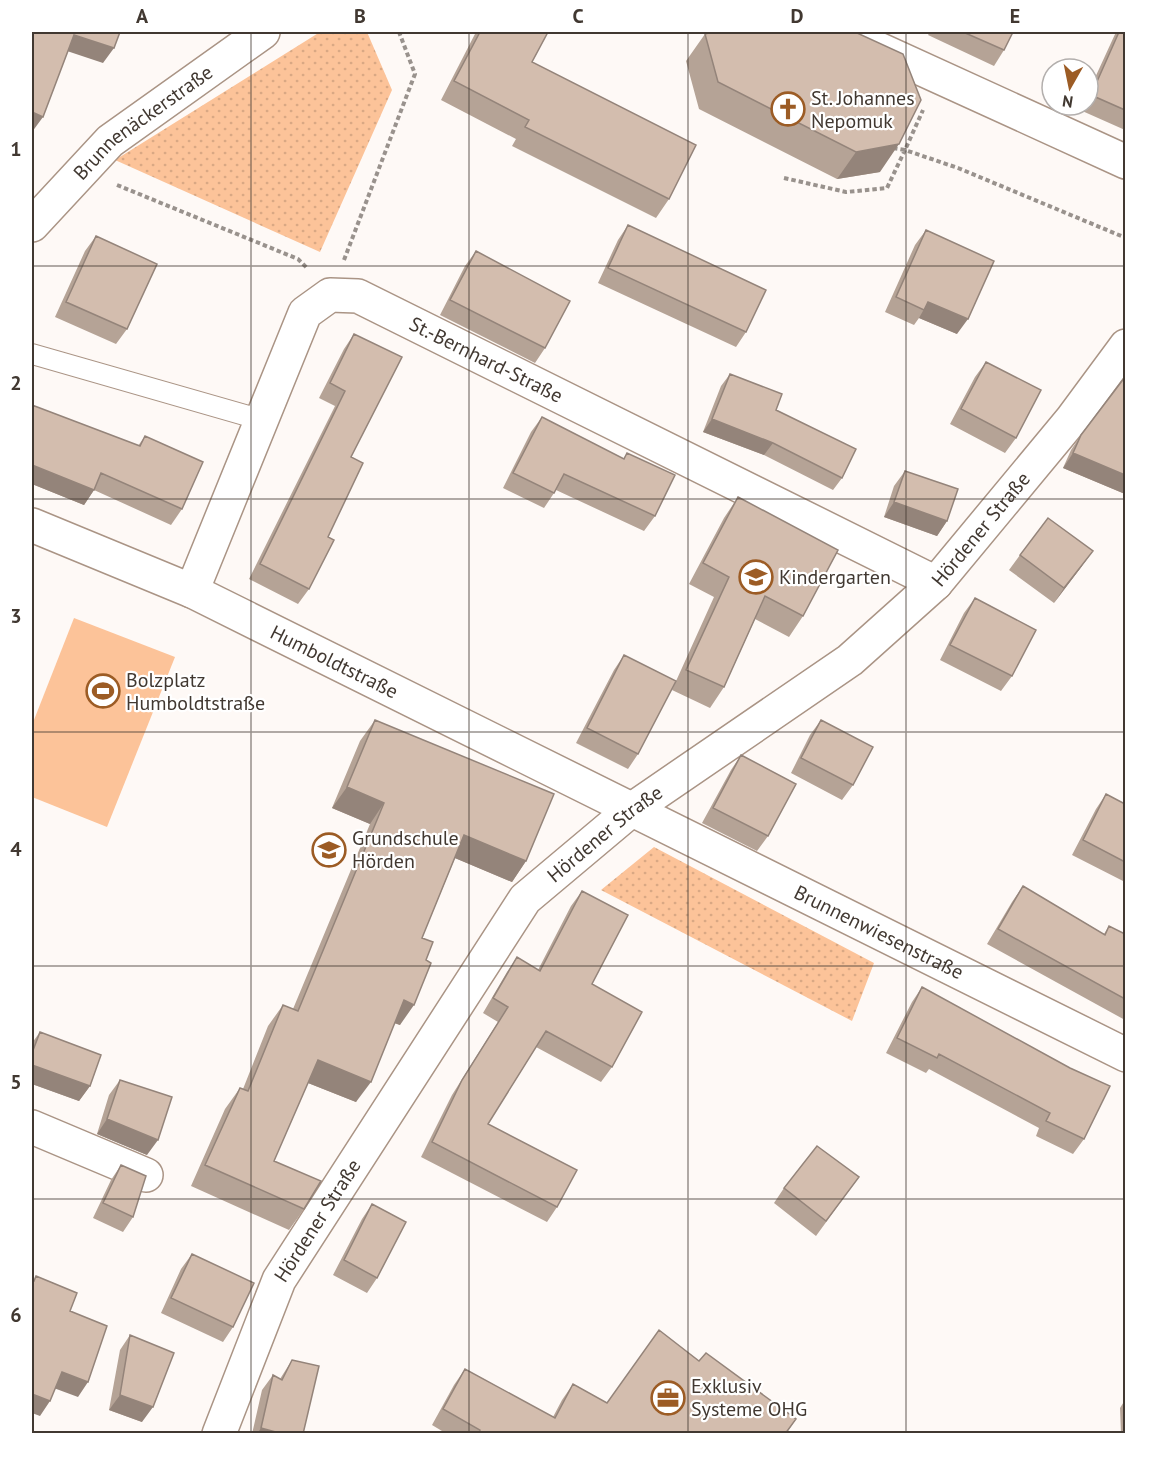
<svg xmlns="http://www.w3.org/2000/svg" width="1157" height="1465" viewBox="0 0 1157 1465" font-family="'PT Sans',sans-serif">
	<defs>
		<pattern id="park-dots" width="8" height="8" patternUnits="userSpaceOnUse" patternTransform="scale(1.5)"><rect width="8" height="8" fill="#fcc399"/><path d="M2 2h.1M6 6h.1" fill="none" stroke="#d9a884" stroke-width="1.8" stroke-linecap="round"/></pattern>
	</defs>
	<rect width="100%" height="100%" fill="#fef9f6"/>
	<!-- green -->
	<path fill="#fcc399" d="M74,618L175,657L107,827L32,797V725Z"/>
	<!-- park -->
	<path fill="url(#park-dots)" d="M320,32H367L392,90L320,252L115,160Z
		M654,847L874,963L852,1021L601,890Z"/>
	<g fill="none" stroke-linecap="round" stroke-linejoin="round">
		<defs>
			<path id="service" d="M32,354L262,420"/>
			<g id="minor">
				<path d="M841,32L1126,162"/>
				<path id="s1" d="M32,225L110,141L263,32"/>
				<path id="s2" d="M32,525L192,591L1126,1055"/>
				<path id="s3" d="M192,591L305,313L330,295L358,296L936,583"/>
				<path d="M32,1127L146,1175"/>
				<path id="s4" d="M219,1434L279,1280L525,899L631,810L850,660L936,583L1072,419L1126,346"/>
			</g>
		</defs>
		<!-- service casing -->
		<use href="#service" stroke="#aa9485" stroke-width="22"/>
		<!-- minor casing -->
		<use href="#minor" stroke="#aa9485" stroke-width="36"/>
		<!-- path -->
		<path stroke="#99928d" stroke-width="4" stroke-dasharray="4.5 3" stroke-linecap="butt" d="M893,148L905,150L923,110
			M784,178L846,192L887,188L905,150L958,168L1126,238
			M117,185L298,259L307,268
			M344,260L415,74L399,32"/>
		<!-- service -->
		<use href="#service" stroke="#fff" stroke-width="20"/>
		<!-- minor -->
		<use href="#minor" stroke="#fff" stroke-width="33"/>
	</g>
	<!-- wall -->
	<path fill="#b5a396" d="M476,32H548L532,62L669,199L656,218L512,146L516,139L441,100Z
		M712,32L880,172L837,179L699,109L686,61L705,34Z
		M930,32H1013L1004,50L994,66L928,35Z
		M1116,32H1125V130L1080,110L1082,105H1088V93Z
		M628,225L746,332L736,347L598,283L618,240Z
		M926,230L957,334L919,318L914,325L885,312L915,245Z
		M96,236L127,329L116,344L55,317L85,251Z
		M476,251L545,348L535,363L440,315L465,266Z
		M354,334L351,457L328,537L309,589L298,604L249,579L335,406L319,398L344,349Z
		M986,362L1016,438L1005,453L950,424L975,377Z
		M730,374L842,478L833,490L764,455L703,432L721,386Z
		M542,417L623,459L627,453L655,516L644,531L556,490L544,508L503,488L531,432Z
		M1081,435L1125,494L1063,468L1071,450Z
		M145,436L182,509L171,525L94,490L84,505L32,484L138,446Z
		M905,471L947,521L937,536L884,517L894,486Z
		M738,497L803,616L789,637L755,619L724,687L710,708L672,690L714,597L689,584L724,518Z
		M1020,555L1082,566L1054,603L1009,570Z
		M975,598L1012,676L1001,691L940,660L964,613Z
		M624,655L638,754L628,769L576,743L614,670Z
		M375,720L526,861L512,882L455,858L422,938L400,1025L394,1023L356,1102L308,1083L274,1161L304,1209L289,1230L191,1186L225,1109L240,1088L243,1089L268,1026L283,1005L293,1009L370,824L332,808L360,741Z
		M821,720L853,785L842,800L791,773L810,735Z
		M741,755L768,836L757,851L702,823L731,770Z
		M1106,794L1125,804V882L1072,855L1096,809Z
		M1023,886L1104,934L1109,926L1125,934V1020L987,944L1012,902Z
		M582,891L592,984L612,1067L601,1082L536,1047L488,1124L557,1207L547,1222L421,1157L452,1095L498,1022L483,1013L507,972L517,957L538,970L571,906Z
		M922,987L1084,1139L1073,1154L1036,1136L1039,1128L929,1069L926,1073L886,1053L912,1002Z
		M40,1032L90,1086L79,1101L32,1084V1043Z
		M120,1080L147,1155L97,1134L109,1095Z
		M121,1165L133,1217L123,1232L93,1218L111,1180Z
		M859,1177L816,1236L774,1203L784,1188Z
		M372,1204L377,1278L367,1293L333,1275L362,1219Z
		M192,1254L233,1327L223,1342L161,1313L181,1269Z
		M130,1335L142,1422L109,1410L120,1350Z
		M292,1360L303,1434H252L262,1390L273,1375L280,1379Z
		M699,1361L796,1419L786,1434H447L432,1425L454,1385L465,1369L553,1417L562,1400L573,1384L607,1403Z
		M1125,1400V1434H1121L1120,1408Z"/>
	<!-- shaded-wall -->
	<path fill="#94847a" d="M74,35L114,48L103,63L64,50Z
		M32,112L43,117L32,132Z
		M899,144L880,172L837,179L856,152Z
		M928,302L968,319L957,334L919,318Z
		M712,419L773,443L764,455L703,432Z
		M1073,453L1125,475V494L1063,468Z
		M32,465L94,490L84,505L32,484Z
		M894,502L947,521L937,536L884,517Z
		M1093,551L1082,566L1054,603L1064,588Z
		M347,787L384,803L370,824L332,808Z
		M464,835L526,861L512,882L450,856Z
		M404,1000L414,1005L400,1025L389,1021Z
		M318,1060L371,1082L356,1102L303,1081Z
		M32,1065L90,1086L79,1101L32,1084Z
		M107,1119L158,1140L147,1155L97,1134Z
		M62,1372L88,1382L78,1397L51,1387Z
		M32,1394L50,1401L40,1416L32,1413Z
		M120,1395L153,1407L142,1422L109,1410Z
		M261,1428L283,1434H257Z"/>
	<!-- building -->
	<path fill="#d3bdae" stroke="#94847a" stroke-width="1.5" d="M33,32H120L114,48L74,35L43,117L32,112V36Z
		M480,32H548L532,62L696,145L669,199L525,127L529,120L454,81Z
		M712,32H855L903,54L921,100L899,144L856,152L718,82L705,34Z
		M963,32H1013L1004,50Z
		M1119,32H1125V110L1091,95Z
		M628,225L766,290L746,332L608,268Z
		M926,230L994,261L968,319L928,302L924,310L896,297Z
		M96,236L157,264L127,329L66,302Z
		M476,251L570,301L545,348L450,300Z
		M354,334L402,357L351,457L363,463L328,537L334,540L309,589L260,564L345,391L330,383Z
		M986,362L1041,390L1016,438L961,409Z
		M730,374L782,394L776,410L856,449L842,478L773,443L712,419Z
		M1125,377V475L1073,453L1081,435Z
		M32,405L140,446L145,436L203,462L182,509L101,473L94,490L32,465Z
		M542,417L624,459L627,453L675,475L655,516L564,474L554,493L513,473Z
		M905,471L958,489L947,521L894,502Z
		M738,497L838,550L803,616L765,596L724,687L686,670L729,577L703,563Z
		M1048,518L1093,551L1064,588L1020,555Z
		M975,598L1036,630L1012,676L950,645Z
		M624,655L676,681L638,754L587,728Z
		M375,720L554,794L526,861L464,835L422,938L433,942L426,960L431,963L414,1005L404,1000L371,1082L318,1060L274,1161L321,1181L304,1209L205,1165L240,1088L248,1091L283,1005L298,1011L384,803L347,787Z
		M821,720L873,747L853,785L801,758Z
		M741,755L796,784L768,836L713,808Z
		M1106,794L1125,804V862L1083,840Z
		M1023,886L1105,935L1109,926L1125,934V999L998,929Z
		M582,891L628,915L592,984L642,1012L612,1067L546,1031L488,1124L577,1170L557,1207L432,1142L462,1080L508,1007L493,998L517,957L540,971Z
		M922,987L1070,1068L1110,1086L1084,1139L1046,1121L1050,1113L939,1054L937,1058L897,1038Z
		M40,1032L101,1055L90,1086L32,1065V1053Z
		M120,1080L172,1097L158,1140L107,1119Z
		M817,1146L859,1177L826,1221L784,1188Z
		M121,1165L146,1176L133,1217L103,1203Z
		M372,1204L406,1222L377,1278L344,1260Z
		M192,1254L254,1283L233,1327L171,1298Z
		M36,1276L77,1293L70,1311L107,1326L88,1382L62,1372L50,1401L32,1394V1280L34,1281Z
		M659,1330L699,1361L706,1353L796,1419L785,1434H479L480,1430L443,1409L465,1369L555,1418L573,1384L607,1403Z
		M130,1335L174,1353L153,1407L120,1395Z
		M292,1360L319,1366L303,1434H283L261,1428L273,1375L282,1380Z"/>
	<!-- grid -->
	<path fill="none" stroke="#413831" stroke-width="1.5" stroke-opacity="0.55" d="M251,32V1434M469,32V1434M688,32V1434M906,32V1434M32,266H1126M32,499H1126M32,732H1126M32,966H1126M32,1199H1126"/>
	<!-- icons -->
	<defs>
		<symbol id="church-ring" viewBox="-11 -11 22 22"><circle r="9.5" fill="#fff" stroke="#9c5c25" stroke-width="1.5"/><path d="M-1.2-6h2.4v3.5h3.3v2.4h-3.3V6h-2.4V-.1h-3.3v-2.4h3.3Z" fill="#9c5c25"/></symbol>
		<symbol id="school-ring" viewBox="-11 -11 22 22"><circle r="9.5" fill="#fff" stroke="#9c5c25" stroke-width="1.5"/><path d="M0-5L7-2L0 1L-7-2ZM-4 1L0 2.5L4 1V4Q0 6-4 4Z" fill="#9c5c25"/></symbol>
		<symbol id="stadium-ring" viewBox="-11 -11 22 22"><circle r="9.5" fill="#fff" stroke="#9c5c25" stroke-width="1.5"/><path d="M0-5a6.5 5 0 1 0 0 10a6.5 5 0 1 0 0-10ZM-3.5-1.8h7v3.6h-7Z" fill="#9c5c25"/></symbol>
		<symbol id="office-ring" viewBox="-11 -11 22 22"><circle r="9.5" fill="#fff" stroke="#9c5c25" stroke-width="1.5"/><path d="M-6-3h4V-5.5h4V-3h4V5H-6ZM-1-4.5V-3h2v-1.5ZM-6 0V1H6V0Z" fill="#9c5c25"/></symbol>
	</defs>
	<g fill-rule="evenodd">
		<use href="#church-ring" x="769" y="90" width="38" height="38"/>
		<use href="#school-ring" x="737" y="558" width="38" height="38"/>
		<use href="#stadium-ring" x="84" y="672" width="38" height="38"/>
		<use href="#school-ring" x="310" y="831" width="38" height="38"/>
		<use href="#office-ring" x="649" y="1379" width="38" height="38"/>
	</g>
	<g text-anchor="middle" stroke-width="4.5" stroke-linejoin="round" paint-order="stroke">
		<!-- poi labels -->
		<g font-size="20" fill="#413831" stroke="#fff" text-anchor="start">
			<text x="811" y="105">St. Johannes<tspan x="811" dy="23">Nepomuk</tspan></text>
			<text x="779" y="584">Kindergarten</text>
			<text x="126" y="687">Bolzplatz<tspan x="126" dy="23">Humboldtstraße</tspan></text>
			<text x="352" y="845">Grundschule<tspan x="352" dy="23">Hörden</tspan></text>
			<text x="691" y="1393">Exklusiv<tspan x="691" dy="23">Systeme OHG</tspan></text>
		</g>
		<!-- street labels -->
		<g font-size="20" fill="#413831" stroke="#fff">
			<text dy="7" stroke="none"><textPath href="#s1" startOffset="152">Brunnenäckerstraße</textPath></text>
			<text dy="7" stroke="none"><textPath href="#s3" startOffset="502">St.-Bernhard-Straße</textPath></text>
			<text dy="7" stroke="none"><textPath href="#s4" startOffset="1208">Hördener Straße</textPath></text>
			<text dy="7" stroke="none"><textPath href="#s2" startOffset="332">Humboldtstraße</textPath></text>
			<text dy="7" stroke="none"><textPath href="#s4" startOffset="722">Hördener Straße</textPath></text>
			<text dy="7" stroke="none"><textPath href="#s2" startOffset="940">Brunnenwiesenstraße</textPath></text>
			<text dy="7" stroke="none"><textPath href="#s4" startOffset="236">Hördener Straße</textPath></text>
		</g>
	</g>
	<!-- border -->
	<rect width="1157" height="1465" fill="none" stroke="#ffffff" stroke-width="66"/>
	<!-- north arrow -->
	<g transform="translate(1070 87) rotate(189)"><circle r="28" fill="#ffffff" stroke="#b3afad" stroke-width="1.5"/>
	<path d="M0-4.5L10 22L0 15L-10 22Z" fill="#9c5c25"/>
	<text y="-9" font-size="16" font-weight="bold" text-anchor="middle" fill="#413831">N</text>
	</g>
	<rect x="33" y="33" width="1091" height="1399" fill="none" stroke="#413831" stroke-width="2"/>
	<g font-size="20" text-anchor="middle" font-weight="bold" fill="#413831">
		<text x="142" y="23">A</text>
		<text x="360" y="23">B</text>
		<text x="578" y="23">C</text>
		<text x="797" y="23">D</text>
		<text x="1015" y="23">E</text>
		<text x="16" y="156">1</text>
		<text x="16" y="390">2</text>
		<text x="16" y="623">3</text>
		<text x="16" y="856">4</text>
		<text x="16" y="1089">5</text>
		<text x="16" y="1322">6</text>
	</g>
</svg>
